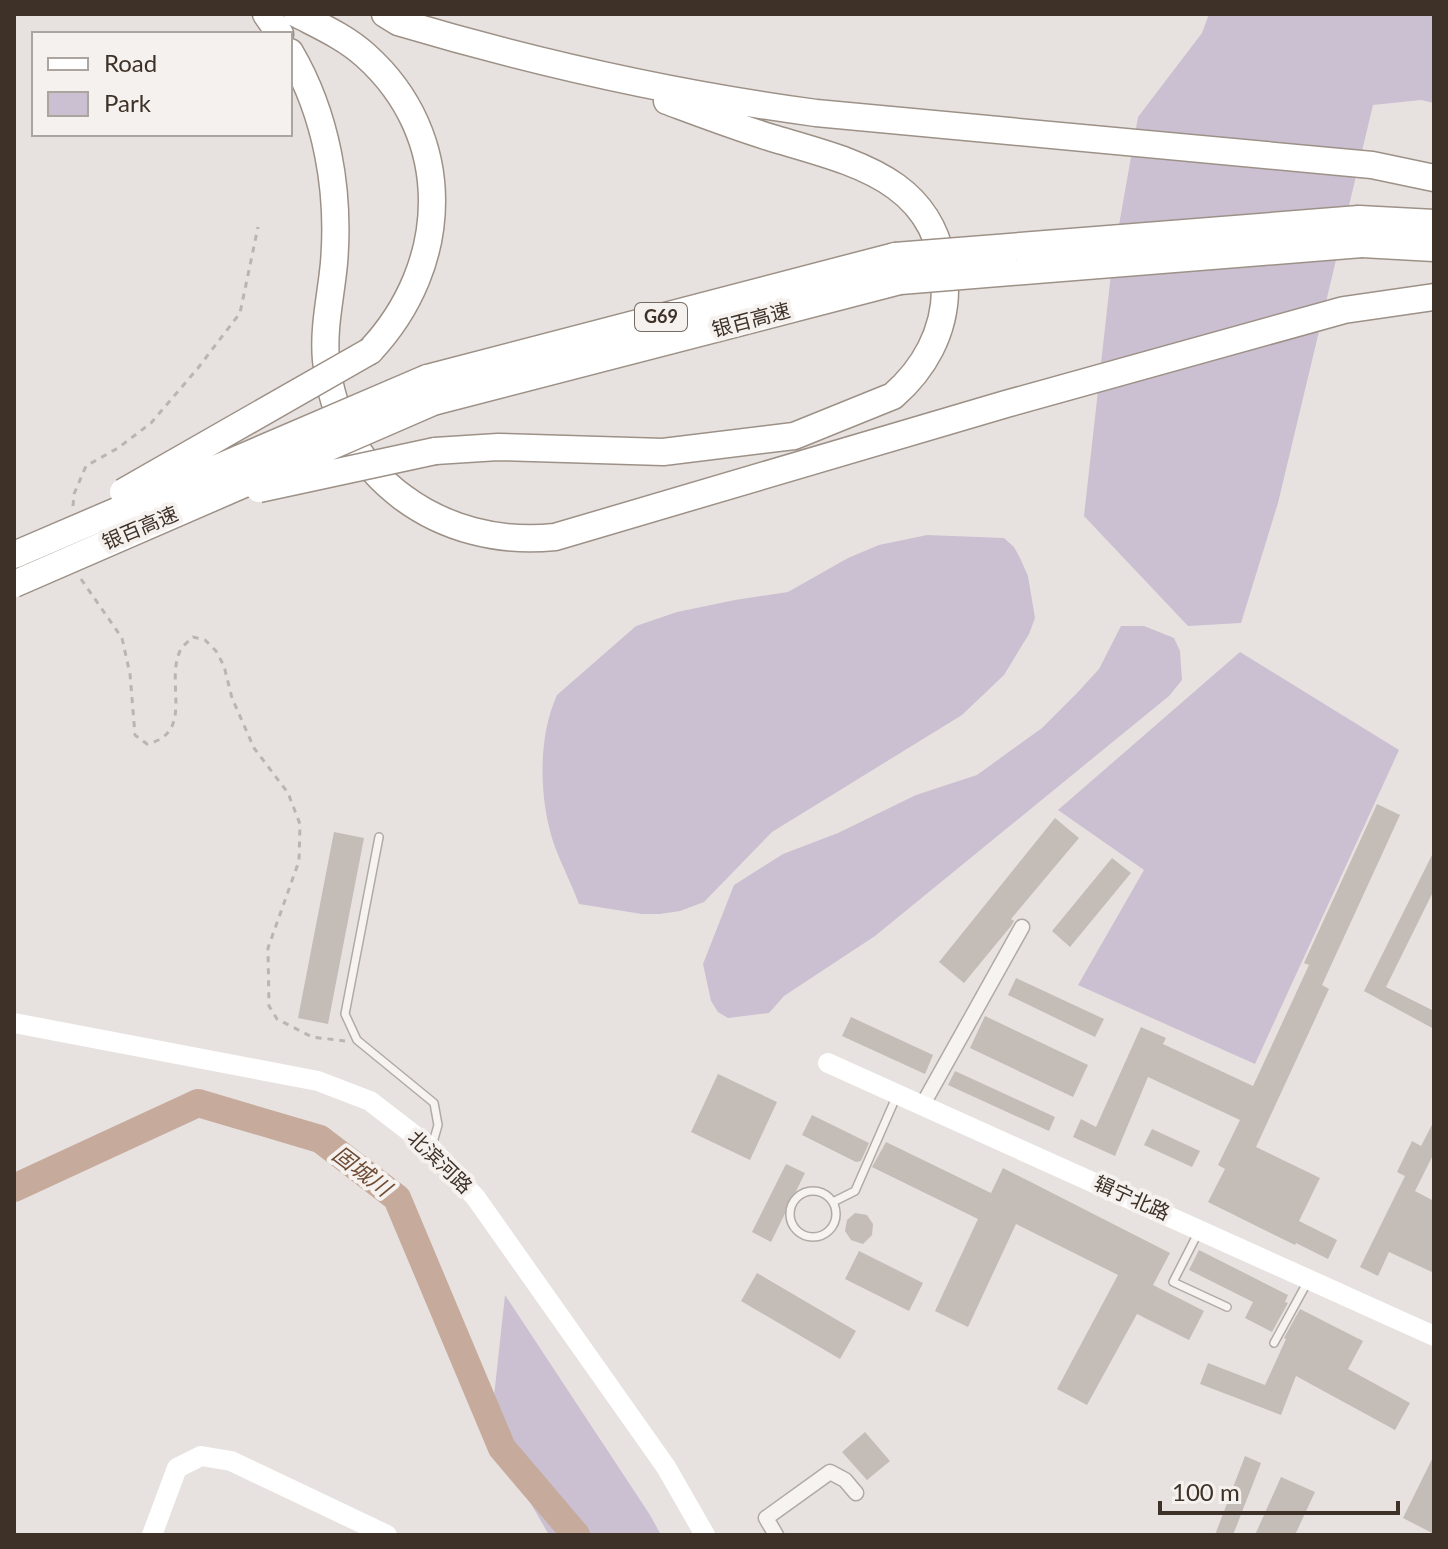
<svg xmlns="http://www.w3.org/2000/svg" width="1448" height="1549" viewBox="0 0 1448 1549" font-family="Lato,'Noto Sans SC',sans-serif">
	<rect width="100%" height="100%" fill="#e7e2df"/>
	<!-- green -->
	<path fill="#cac0d1" d="M1209,14H1434V103L1421,100L1373,105L1278,503L1241,623L1188,626L1084,516L1112,265L1138,117L1202,33Z
		M927,535L1004,538L1014,547L1020,558L1028,576L1035,618L1029,634L1004,675L962,715L772,832L704,902L680,911L660,914H642L579,904C572,885 562,866 555,847C539,802 537,739 557,695L636,626L677,612L735,600L788,592L848,558L879,545Z
		M1121,626H1144L1174,638L1180,651L1182,680L1169,696L875,936L784,996L769,1013L728,1018L718,1012L711,1001L703,964L734,885L783,854L838,833L916,795L977,775L1042,728L1077,693L1099,669Z
		M1240,652L1399,750L1255,1064L1078,985L1144,870L1058,810Z
		M505,1295L650,1515L661,1535H549L490,1433Z"/>
	<g fill="none" stroke-linecap="round" stroke-linejoin="round">
		<!-- river -->
		<path stroke="#c6aa9b" stroke-width="28" d="M14,1188L198,1103L320,1139L397,1198L502,1448L576,1535"/>
	</g>
	<!-- building -->
	<path fill="#c4bcb6" d="M1377,804L1400,815L1322,985L1329,989L1256,1147L1320,1178L1299,1221L1337,1240L1328,1259L1296,1243L1295,1245L1208,1202L1225,1169L1218,1165L1240,1120L1148,1077L1115,1156L1073,1137L1081,1119L1096,1127L1141,1027L1166,1038L1163,1044L1253,1086L1309,965L1304,963Z
		M1055,818L1079,838L1011,919L1014,921L1011,926L964,983L939,962Z
		M334,832L364,838L328,1024L298,1018Z
		M1434,851V890L1386,987L1434,1011V1029L1364,991Z
		M1112,858L1131,873L1070,947L1052,931Z
		M1016,978L1104,1019L1095,1037L1008,995Z
		M985,1016L1088,1065L1073,1097L970,1048Z
		M851,1017L933,1055L925,1074L842,1036Z
		M955,1071L1055,1117L1049,1131L948,1085Z
		M718,1074L777,1102L750,1160L691,1132Z
		M812,1115L869,1143L861,1161L856,1162L802,1135Z
		M1434,1121V1153L1415,1191L1434,1201V1273L1389,1252L1378,1276L1360,1267L1405,1176L1397,1172L1412,1141L1421,1146Z
		M1152,1129L1200,1151L1192,1167L1144,1145Z
		M886,1142L991,1193L1003,1168L1170,1253L1153,1285L1204,1311L1189,1340L1137,1314L1087,1405L1057,1389L1118,1275L1016,1224L968,1327L935,1311L978,1219L872,1167Z
		M786,1164L805,1173L771,1242L752,1232Z
		M855,1213L867,1215L873,1224L872,1235L863,1244L851,1240L845,1231L847,1220Z
		M1199,1250L1288,1295L1285,1302L1288,1303L1272,1332L1245,1318L1253,1302L1189,1270Z
		M859,1251L923,1283L909,1311L845,1279Z
		M757,1273L856,1331L840,1359L741,1301Z
		M1300,1309L1363,1341L1348,1369L1410,1403L1395,1430L1296,1376L1281,1415L1200,1384L1208,1363L1265,1385L1286,1339L1284,1338Z
		M865,1432L890,1461L867,1480L842,1452Z
		M1434,1455V1534L1403,1518Z
		M1245,1456L1261,1463L1233,1535H1215Z
		M1281,1477L1315,1492L1295,1535H1255Z"/>
	<g fill="none" stroke-linecap="round" stroke-linejoin="round">
		<defs>
			<path id="lane" d="M379,837L345,1014L357,1040L434,1103L438,1125L432,1146
				M790 1214a23 23 0 1 1 46 0a23 23 0 1 1-46 0Z
				M833,1202L855,1191L897,1095
				M1199,1231L1173,1282L1227,1307
				M1274,1343L1308,1281"/>
			<path id="street" d="M922,1106L1022,927
				M776,1535L766,1518L830,1472L845,1480L856,1493"/>
			<path id="highway" d="M266,14L280,34
				M297,14C320,26 345,37 365,55C456,136 451,265 370,351
				M385,14L398,22C536,63 674,94 816,113L1372,165L1434,178
				M290,52C327,115 340,191 334,263C331,296 323,327 326,360C338,478 442,549 555,537L1006,404L1344,310L1434,297
				M1359,219L1434,223
				M1362,244L1434,248
				M427,378L895,256
				M433,402L900,281
				M435,451L498,447L663,452L794,436L893,396C924,369 945,332 945,289C943,180 856,163 772,138C736,127 702,114 667,101"/>
		</defs>
		<!-- lane casing -->
		<use href="#lane" stroke="#b1aaa4" stroke-width="10"/>
		<!-- street casing -->
		<use href="#street" stroke="#b1aaa4" stroke-width="17"/>
		<!-- highway casing -->
		<use href="#highway" stroke="#9d9187" stroke-width="29"/>
		<!-- path -->
		<path stroke="#bbb5b1" stroke-width="3" stroke-dasharray="6 6" stroke-linecap="butt" d="M73,506L74,494L86,466L118,448L151,423L198,368L240,313L258,227
			M81,579L122,638L130,674L135,735L147,744C195,733 165,683 180,651C182,646 189,641 193,637L205,640L216,651L224,666L232,698L254,748L288,793L300,824L299,861L268,948L269,1006L277,1019L312,1037L345,1041"/>
		<!-- lane -->
		<use href="#lane" stroke="#f6f3f1" stroke-width="7"/>
		<!-- street -->
		<use href="#street" stroke="#f6f3f1" stroke-width="14"/>
		<!-- secondary -->
		<path stroke="#fff" stroke-width="20" d="M14,1023L318,1081L370,1101L431,1148L476,1198L666,1467L705,1535
			M828,1063L1434,1336
			M152,1535L177,1468L201,1456L231,1461L387,1535"/>
		<!-- highway -->
		<use href="#highway" stroke="#fff" stroke-width="26"/>
		<defs>
			<path id="highway-bridge" d="M895,256L1359,219
				M900,281L1362,244
				M259,489L435,451
				M123,492L370,351
				M14,555L427,378
				M14,584L433,402"/>
		</defs>
		<!-- highway-bridge casing -->
		<use href="#highway-bridge" stroke="#9d9187" stroke-width="29" stroke-linecap="butt"/>
		<!-- highway-bridge -->
		<use href="#highway-bridge" stroke="#fff" stroke-width="26"/>
	</g>
	<g text-anchor="middle" stroke-width="8" stroke-linejoin="round" paint-order="stroke">
		<!-- shield labels -->
		<rect fill="#f5f1ee" stroke="#756b63" stroke-width="2" x="635" y="303" width="52" height="28" rx="6"/>
		<g font-size="18" font-weight="bold" fill="#3e3228">
			<text x="661" y="323">G69</text>
		</g>
		<!-- street labels -->
		<g font-size="20" fill="#3e3228" stroke="#f5f1ee">
			<text transform="translate(751 320) rotate(-15)" y="7">银百高速</text>
			<text transform="translate(140 528) rotate(-23)" y="7">银百高速</text>
			<text transform="translate(440 1162) rotate(44)" y="7">北滨河路</text>
			<text transform="translate(1132 1198) rotate(24)" y="7">辑宁北路</text>
		</g>
		<!-- water labels -->
		<g font-size="22" font-style="italic" fill="#704b34" stroke="#f5f1ee">
			<text transform="translate(362 1171) rotate(37)" y="8">固城川</text>
		</g>
	</g>
	<!-- border -->
	<rect width="1448" height="1549" fill="none" stroke="#3e3228" stroke-width="32"/>
	<!-- legend -->
	<rect x="32" y="32" width="260" height="104" fill="#f5f1ee" stroke="#aca59f" stroke-width="2"/>
	<rect x="48" y="58" width="40" height="12" fill="#ffffff" stroke="#aca59f" stroke-width="2"/>
	<text x="104" y="72" font-size="24" fill="#3e3228">Road</text>
	<rect x="48" y="92" width="40" height="24" fill="#cac0d1" stroke="#aca59f" stroke-width="2"/>
	<text x="104" y="112" font-size="24" fill="#3e3228">Park</text>
	<!-- scale -->
	<path d="M1160 1501v12h238v-12" fill="none" stroke="#3e3228" stroke-width="4"/>
	<text x="1172" y="1501" font-size="24" fill="#3e3228" stroke="#f5f1ee" stroke-width="6" paint-order="stroke">100 m</text>
</svg>
